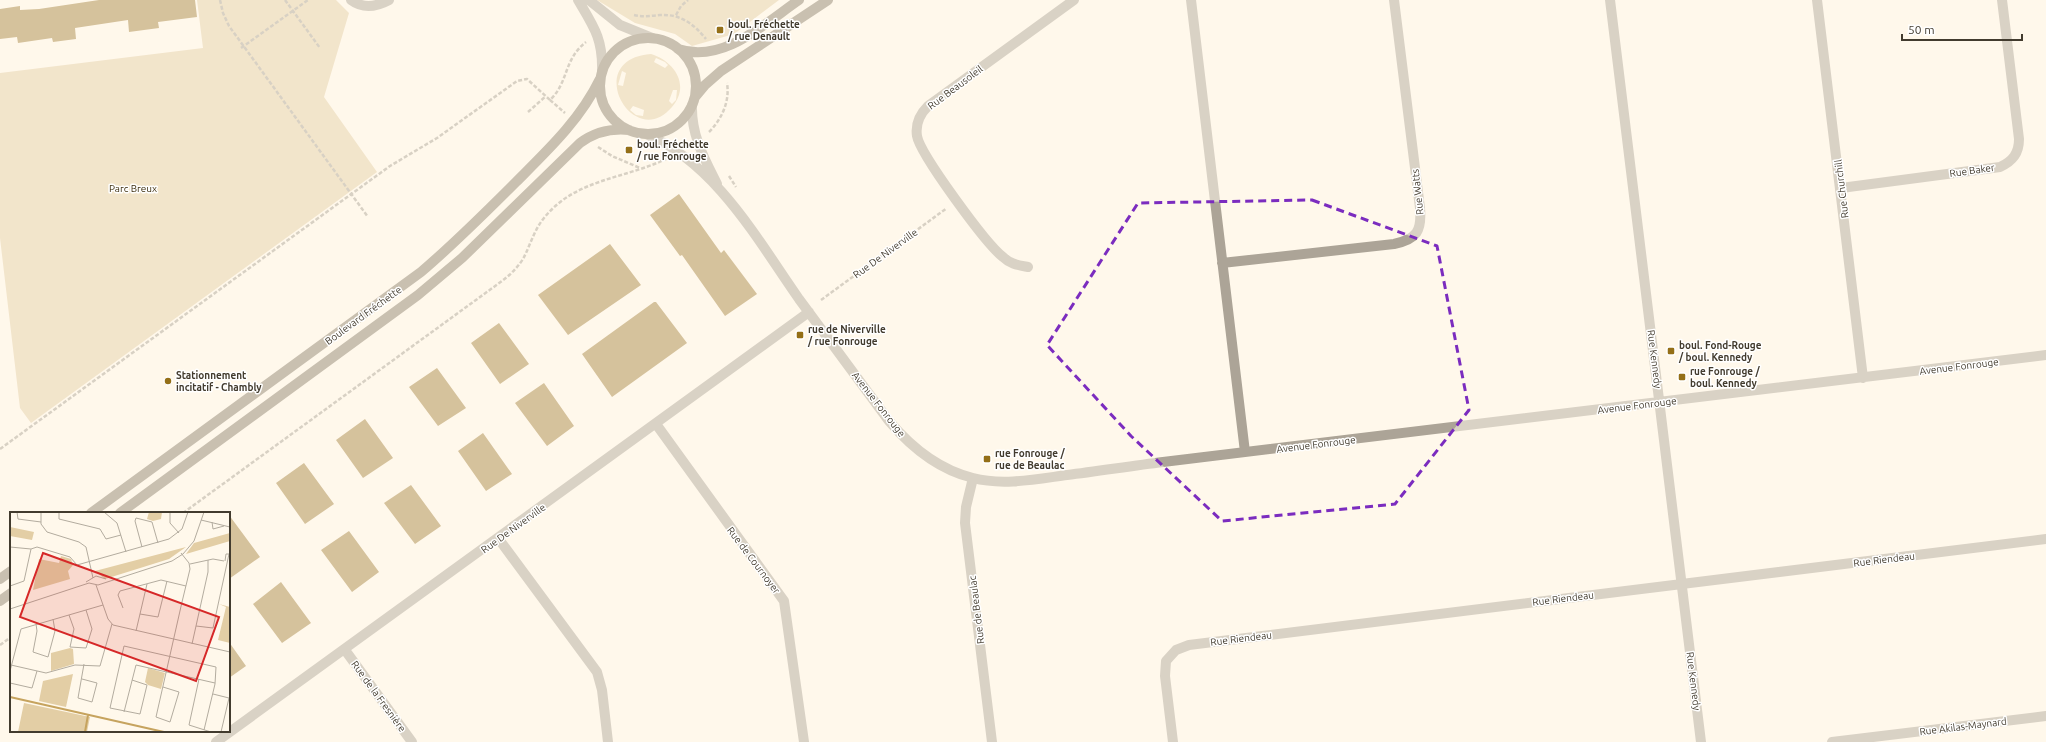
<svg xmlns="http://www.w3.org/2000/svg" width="2046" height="742" viewBox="0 0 2046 742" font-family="Ubuntu,sans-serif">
	<rect width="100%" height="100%" fill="#fff8eb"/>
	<!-- green -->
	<path fill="#e3cea5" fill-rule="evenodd" d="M197,0H336L349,13L324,97L377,172L31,423L20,408L0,238V73L203,48Z
		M597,0H779L734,34L692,46L675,34L635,23Z
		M651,54C674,61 691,85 672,107C633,153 581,59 651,54ZM656,58L665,62L668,65L665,68L654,62ZM622,71L626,73L623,86L618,85ZM673,90H677L676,100L672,104L669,101ZM633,106L644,110L643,116L636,115L630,110Z"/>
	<!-- building -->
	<path fill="#a3813c" d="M99,0H195L197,17L158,22L159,28L129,32L128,20L75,28L76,39L53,42L52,38L18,43L17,37L0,39V9L20,6V10L39,9Z
		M679,194L721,253L724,250L757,294L725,316L682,255L680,256L650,215Z
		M610,244L641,285L568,335L538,295Z
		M654,302H656L687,343L612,397L582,354Z
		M499,323L529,364L500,384L471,343Z
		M437,368L466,408L438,426L409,387Z
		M544,383L574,426L547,446L515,403Z
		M365,419L393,458L363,478L336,440Z
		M483,433L512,474L486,491L458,451Z
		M304,463L334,504L305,524L276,483Z
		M411,485L441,526L415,544L384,503Z
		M229,515L260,557L229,579Z
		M349,531L379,572L352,592L321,550Z
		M281,582L311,623L282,643L253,604Z
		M229,642L246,666L229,678Z"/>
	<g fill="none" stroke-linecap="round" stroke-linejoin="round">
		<!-- path -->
		<path stroke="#a9a295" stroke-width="2.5" stroke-dasharray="4 2" stroke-linecap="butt" d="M220,0L223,13L229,26L368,217
			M285,0L320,48
			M634,15C642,17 651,16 660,15C680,14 693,23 706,39
			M676,15L681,6L688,0
			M241,48L308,0
			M550,100L565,113
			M528,112L546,96
			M709,132C722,119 730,101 727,83
			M598,147L612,156L640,168
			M729,176L736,187
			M821,300L947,208
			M0,449L390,166L437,138L517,81L527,79L550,100C569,82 563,60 586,42
			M183,513L502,281C510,275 517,268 523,259C530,246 534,230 544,218C575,179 624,179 666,159
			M0,645L11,637"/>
		<!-- minor -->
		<path stroke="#aca497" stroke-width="10" d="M351,0C363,9 376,7 389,0
			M578,0C594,27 603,39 602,71
			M589,0L620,25L652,38
			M1191,0L1245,452
			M1610,0L1701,742
			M1817,0L1863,378
			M692,105C691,135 704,158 717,184
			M646,134C716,164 757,239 799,299C829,340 859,380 889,421C911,447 940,470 973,478C1003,486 1037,479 1067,475C1099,471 1131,466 1163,462L2046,355
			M1841,188L2000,167C2013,161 2019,153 2019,139L2002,0
			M1222,263L1394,244C1417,239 1422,231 1420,208L1394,0
			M1028,267C1018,265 1010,264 1003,257C986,244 920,154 917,136C915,123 920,114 928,106L1074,0
			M656,424L784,601L804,742
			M973,478L966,507L965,523L992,742
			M498,538L597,672L602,690L608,742
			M345,650L412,742
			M216,742L809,312
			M1173,742L1165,676L1166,661L1176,650L1189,645L2046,539
			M1832,742L2046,716"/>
		<!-- secondary -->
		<path stroke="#877c68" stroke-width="10" d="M600 86a48 48 0 1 1 96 0a48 48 0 1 1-96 0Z
			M678,49C723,64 764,24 799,0
			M695,97L705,85L721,71L828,0
			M91,513L421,272C454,244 485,213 516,182C548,150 580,120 600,79
			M120,513L418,295L462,258L580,143C595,132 610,128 629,130
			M0,579L11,571
			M0,601L11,593"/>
	</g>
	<!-- marked area -->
	<path d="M0 0H2046V742H0ZM1312,200L1437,246L1469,410L1395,504L1222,521L1131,436L1047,345L1138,203Z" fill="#fff8eb" fill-opacity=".55" fill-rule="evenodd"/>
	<path fill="none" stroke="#7b2cbf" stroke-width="3" stroke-dasharray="8 5" stroke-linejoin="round" d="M1312,200L1437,246L1469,410L1395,504L1222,521L1131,436L1047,345L1138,203Z"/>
	<!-- markers -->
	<g fill="#946f17" stroke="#fff" stroke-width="1.5">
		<rect x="716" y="26" width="8" height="8" rx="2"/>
		<rect x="625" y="146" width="8" height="8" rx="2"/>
		<rect x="796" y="331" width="8" height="8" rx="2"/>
		<rect x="1667" y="347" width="8" height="8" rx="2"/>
		<rect x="1678" y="373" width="8" height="8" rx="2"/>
		<circle cx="168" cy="381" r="4"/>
		<rect x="983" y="455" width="8" height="8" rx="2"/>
	</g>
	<g text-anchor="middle" stroke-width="3" stroke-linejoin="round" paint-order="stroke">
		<!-- poi labels -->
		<g font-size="10" font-weight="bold" fill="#423b2e" stroke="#fff" text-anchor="start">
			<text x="728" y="28">boul. Fréchette<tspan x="728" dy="12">/ rue Denault</tspan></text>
			<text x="637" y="148">boul. Fréchette<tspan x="637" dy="12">/ rue Fonrouge</tspan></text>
			<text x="808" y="333">rue de Niverville<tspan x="808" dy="12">/ rue Fonrouge</tspan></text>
			<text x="1679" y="349">boul. Fond-Rouge<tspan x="1679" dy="12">/ boul. Kennedy</tspan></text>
			<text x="1690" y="375">rue Fonrouge /<tspan x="1690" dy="12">boul. Kennedy</tspan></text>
			<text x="176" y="379">Stationnement<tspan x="176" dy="12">incitatif - Chambly</tspan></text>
			<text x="995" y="457">rue Fonrouge /<tspan x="995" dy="12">rue de Beaulac</tspan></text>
		</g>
		<!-- street labels -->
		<g font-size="10" fill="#423b2e" stroke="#fff">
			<text transform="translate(955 87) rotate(-37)" y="4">Rue Beausoleil</text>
			<text transform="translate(1972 170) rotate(-8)" y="4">Rue Baker</text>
			<text transform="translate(1841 189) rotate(-97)" y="4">Rue Churchill</text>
			<text transform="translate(1417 192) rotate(-96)" y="4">Rue Watts</text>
			<text transform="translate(885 253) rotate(-36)" y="4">Rue De Niverville</text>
			<text transform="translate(363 315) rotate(-36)" y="4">Boulevard Fréchette</text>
			<text transform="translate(1655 359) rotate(83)" y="4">Rue Kennedy</text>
			<text transform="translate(1959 366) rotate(-7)" y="4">Avenue Fonrouge</text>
			<text transform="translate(879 404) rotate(52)" y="4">Avenue Fonrouge</text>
			<text transform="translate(1637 405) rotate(-7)" y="4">Avenue Fonrouge</text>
			<text transform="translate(1316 444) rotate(-7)" y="4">Avenue Fonrouge</text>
			<text transform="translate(513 528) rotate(-36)" y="4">Rue De Niverville</text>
			<text transform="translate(1884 559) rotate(-7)" y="4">Rue Riendeau</text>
			<text transform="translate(754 560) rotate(53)" y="4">Rue de Cournoyer</text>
			<text transform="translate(1563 598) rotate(-7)" y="4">Rue Riendeau</text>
			<text transform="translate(976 610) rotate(-97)" y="4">Rue de Beaulac</text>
			<text transform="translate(1241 638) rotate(-7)" y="4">Rue Riendeau</text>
			<text transform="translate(1694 681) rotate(83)" y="4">Rue Kennedy</text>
			<text transform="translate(379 696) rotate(54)" y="4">Rue de la Fresnière</text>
			<text transform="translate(1963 726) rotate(-7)" y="4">Rue Akilas-Maynard</text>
		</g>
		<!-- park labels -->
		<g font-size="10" fill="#3a2b0b" stroke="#fff">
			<text x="133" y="192">Parc Breux</text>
		</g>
	</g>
	<!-- overview -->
	<g transform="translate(10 512)">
		<rect width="220" height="220" fill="#fff8eb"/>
		<path d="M139,0H152L151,7L143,9L137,7ZM0,15L24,20L22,28L0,24ZM220,21V29L176,42L184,31ZM176,35L159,47L95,67L85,59ZM51,44L61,47L63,53L58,59L60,67L23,78L29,47L49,51ZM209,92L220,95V131L208,128L216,95ZM60,136L63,137L64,152L41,159V141ZM138,156L155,161L151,177L138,173L135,170ZM63,162L56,195L29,189L33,169ZM14,191L80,205L77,220H8Z" fill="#e3cea5"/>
		<path fill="none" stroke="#c6a35e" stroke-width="2" d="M0,185L154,220M75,220L78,203"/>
		<path fill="none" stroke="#b3ac9f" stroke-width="1" d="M7,0L8,7L31,10M31,0V12L37,20L69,30L76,35L83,66M49,0V7L90,17L96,27L111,23M94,0L107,11L116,40M160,0V11L169,21M191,8L220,15M202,10L203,17L214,14M0,35L21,37L27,35L60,45L67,53L159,27L172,17L178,0M132,35L125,9L126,6L142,10L148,31M180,52L203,47L214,49M76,70L86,64L96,67M86,73L98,107L103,113L220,140M0,74L14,69L21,37M113,96L108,83L110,79L151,68L176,74M0,97L79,71L88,73L162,49L173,42L184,29L194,0M130,102L148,105L157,69M59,103L64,117L60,135L76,136L82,117L76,98M26,112L27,119L23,140L38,145L45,119L43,107M186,114L203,116L219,42H216L215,49M126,119L137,72M182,132L198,60V48M1,153L36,161L65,153L90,154L102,112M0,159L11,117L93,93M72,167L87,171L82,190L68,186L74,152M189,167L179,213L201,220M122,168L137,173L130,202L100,196L114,134L206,155L205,172L194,218M0,171L22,176L27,159M153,175L169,180L160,210L146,205L172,90L180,57L179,51L171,41M203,182L219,186M114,200L126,153L205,171M211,220L219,186"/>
		<path fill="#d62828" fill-opacity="0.15" stroke="#d62828" stroke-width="2" d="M33,41L209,105L186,169L10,105Z"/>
		<rect width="220" height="220" fill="none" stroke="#423b2e" stroke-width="2"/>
	</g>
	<!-- scale -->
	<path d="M1902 34v6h120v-6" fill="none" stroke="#423b2e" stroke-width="2"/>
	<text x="1908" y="34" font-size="12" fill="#423b2e" stroke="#ffffff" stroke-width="3" paint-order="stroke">50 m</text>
</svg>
